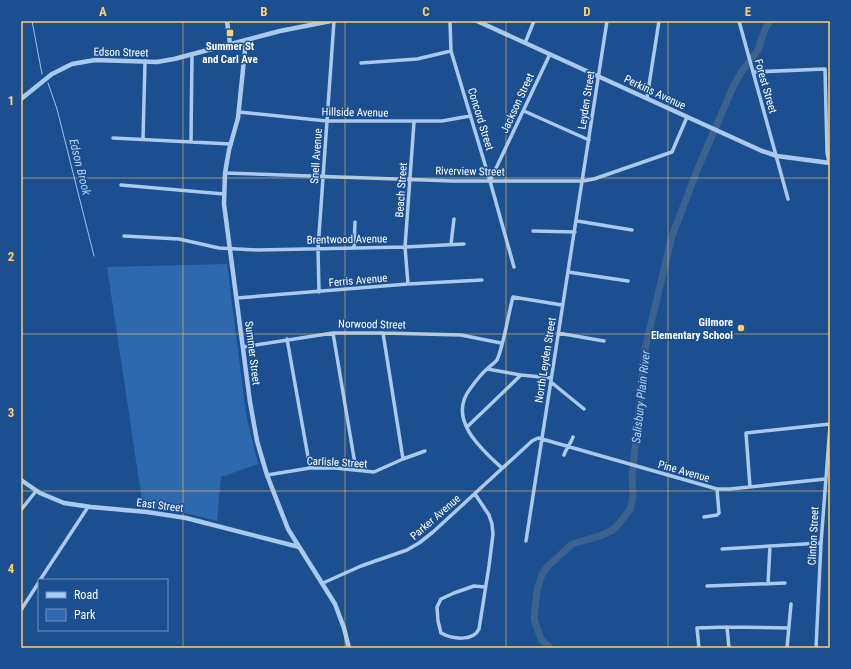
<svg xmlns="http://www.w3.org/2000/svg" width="851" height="669" viewBox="0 0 851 669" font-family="'Roboto Condensed',sans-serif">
	<rect width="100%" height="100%" fill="#1b4f8f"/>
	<!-- green -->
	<path fill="#2e69ad" d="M227,264L246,414L258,464L221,477L217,521L171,509L143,507L107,267Z"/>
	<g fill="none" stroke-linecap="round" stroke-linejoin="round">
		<!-- stream -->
		<path stroke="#9cc4f0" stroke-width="1" d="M32,21L42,74
			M48,83L57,109L94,256"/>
		<!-- river -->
		<path stroke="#3c6290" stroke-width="7" d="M550,648L541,639L534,619L537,591L542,574L547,567L572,544L600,536L613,530L619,524L630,509L633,496L632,478L645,349L672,236L698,168L734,85L742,71L758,50L765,29L770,21"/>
		<!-- minor -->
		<path stroke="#a9c9ee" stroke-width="3.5" d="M450,21L451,51L490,181L514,267
			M739,21L788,199
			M525,43L534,21
			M361,63L417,59L451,51
			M753,72L825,69L827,152L829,163
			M647,98L659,21
			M524,111L589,140
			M239,112L327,121H442L470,116
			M113,138L231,144
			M143,139L145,61
			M191,141L192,54
			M225,173L453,181H583L594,179L672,152L687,117
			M490,181L550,54
			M121,185L224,194
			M577,221L632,230
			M533,231L575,232
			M124,236L179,239L219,248L258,250L405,247L464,244
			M451,244L454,219
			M354,248L355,222
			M568,272L628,281
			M408,284L405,247L414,122
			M319,292L318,249L334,21
			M237,298L408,284L482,280
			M333,333L356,470
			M383,333L403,459
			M558,333L604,341
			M287,339L310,468
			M243,347L333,333H383L461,335L501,343
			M487,369L521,375L551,378
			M551,382L584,409
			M467,427L521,375
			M564,455C566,448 571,444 573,437
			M502,468C481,449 447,419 470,389C475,382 481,374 488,368C491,365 495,363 497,360C504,344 508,315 513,297L562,305
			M267,475L310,468H335L374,472L403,459L425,451
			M750,487L746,433L830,424
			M475,494L489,515L492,524L493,534L489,566L479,629C473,642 452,639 441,633L438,621L437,607L441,599L454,593L474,586L485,587
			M21,510L36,491
			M704,517L717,515L719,513L717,489
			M526,541L607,21
			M722,549L821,543
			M40,580L88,507
			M323,583L361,566L407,550L419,543L433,532L532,441L538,438L542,439L717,489H730L825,479
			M768,584L770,546
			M707,586L785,583
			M21,610L39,582
			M727,627L729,648
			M699,648L697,628L727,627L789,628
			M787,648L791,604
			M816,648L821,543L830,426"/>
		<!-- tertiary -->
		<path stroke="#a9c9ee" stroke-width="4.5" d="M227,21L230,44
			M477,21L762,151L777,156L830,163
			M246,40L238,118L229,150L225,173L224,204L250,402L257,441L267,475L288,529L335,604L344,628L349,648
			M21,99L52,74L72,64L95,60L157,62L174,59L280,31L331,21
			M21,480L40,493L64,503L91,507L147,512L186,518L299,547"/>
		<!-- rail -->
		<path stroke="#fff" stroke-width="1" stroke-dasharray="7 3" stroke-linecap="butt" d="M829,21L830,23"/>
	</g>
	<!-- grid -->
	<path fill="none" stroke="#ffd166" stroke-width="1" stroke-opacity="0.55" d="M183,21V648M345,21V648M506,21V648M668,21V648M21,178H830M21,334H830M21,491H830"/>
	<!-- markers -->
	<g fill="#ffd166" stroke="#1b4f8f" stroke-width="1.5">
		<rect x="226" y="29" width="8" height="8" rx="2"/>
		<circle cx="741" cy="328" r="4"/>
	</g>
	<g text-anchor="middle" stroke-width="3" stroke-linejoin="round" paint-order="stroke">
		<!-- poi labels -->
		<g font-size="11" font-weight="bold" fill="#fff" stroke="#1b4f8f">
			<text x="230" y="50">Summer St<tspan x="230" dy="13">and Carl Ave</tspan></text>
			<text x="733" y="326" text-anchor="end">Gilmore<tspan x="733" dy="13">Elementary School</tspan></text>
		</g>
		<!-- street labels -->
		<g font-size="11" fill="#fff" stroke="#1b4f8f">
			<text transform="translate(121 52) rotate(1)" y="4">Edson Street</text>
			<text transform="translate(766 86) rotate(74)" y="4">Forest Street</text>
			<text transform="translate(655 92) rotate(25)" y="4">Perkins Avenue</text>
			<text transform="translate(586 100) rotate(-81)" y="4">Leyden Street</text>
			<text transform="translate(517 103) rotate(-65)" y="4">Jackson Street</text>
			<text transform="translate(355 112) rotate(1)" y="4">Hillside Avenue</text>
			<text transform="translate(481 119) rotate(73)" y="4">Concord Street</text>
			<text transform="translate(316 156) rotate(-86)" y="4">Snell Avenue</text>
			<text transform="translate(470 171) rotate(1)" y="4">Riverview Street</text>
			<text transform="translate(401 190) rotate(-86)" y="4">Beach Street</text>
			<text transform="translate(347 239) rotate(-1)" y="4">Brentwood Avenue</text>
			<text transform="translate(358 280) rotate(-5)" y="4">Ferris Avenue</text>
			<text transform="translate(372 324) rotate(1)" y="4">Norwood Street</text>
			<text transform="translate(253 353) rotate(83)" y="4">Summer Street</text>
			<text transform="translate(545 360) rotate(-81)" y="4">North Leyden Street</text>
			<text transform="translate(337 462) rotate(3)" y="4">Carlisle Street</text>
			<text transform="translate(684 471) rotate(16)" y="4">Pine Avenue</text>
			<text transform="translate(160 505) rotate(7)" y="4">East Street</text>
			<text transform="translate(435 517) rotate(-41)" y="4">Parker Avenue</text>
			<text transform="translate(813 536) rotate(-87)" y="4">Clinton Street</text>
		</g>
		<!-- water labels -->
		<g font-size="12" font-style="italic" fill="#b5d3f5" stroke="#1b4f8f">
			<text transform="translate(80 167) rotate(76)" y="4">Edson Brook</text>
			<text transform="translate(641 397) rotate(-84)" y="4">Salisbury Plain River</text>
		</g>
	</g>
	<!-- border -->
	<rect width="851" height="669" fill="none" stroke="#1b4f8f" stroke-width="44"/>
	<!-- legend -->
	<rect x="38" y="579" width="130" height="52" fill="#1b4f8f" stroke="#7695bc"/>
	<rect x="46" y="592" width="20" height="6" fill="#a9c9ee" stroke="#7695bc"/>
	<text x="74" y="599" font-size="12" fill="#ffffff">Road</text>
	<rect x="46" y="609" width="20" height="12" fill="#2e69ad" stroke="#7695bc"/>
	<text x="74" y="619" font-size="12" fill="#ffffff">Park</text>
	<rect x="22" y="22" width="807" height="625" fill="none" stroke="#ffd166" stroke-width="1.5"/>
	<g font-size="13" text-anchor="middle" font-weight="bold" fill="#ffd166">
		<text x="103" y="16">A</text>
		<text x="264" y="16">B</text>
		<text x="426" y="16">C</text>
		<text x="587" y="16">D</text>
		<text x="748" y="16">E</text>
		<text x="11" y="105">1</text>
		<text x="11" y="261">2</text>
		<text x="11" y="417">3</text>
		<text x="11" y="573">4</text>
	</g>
</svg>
